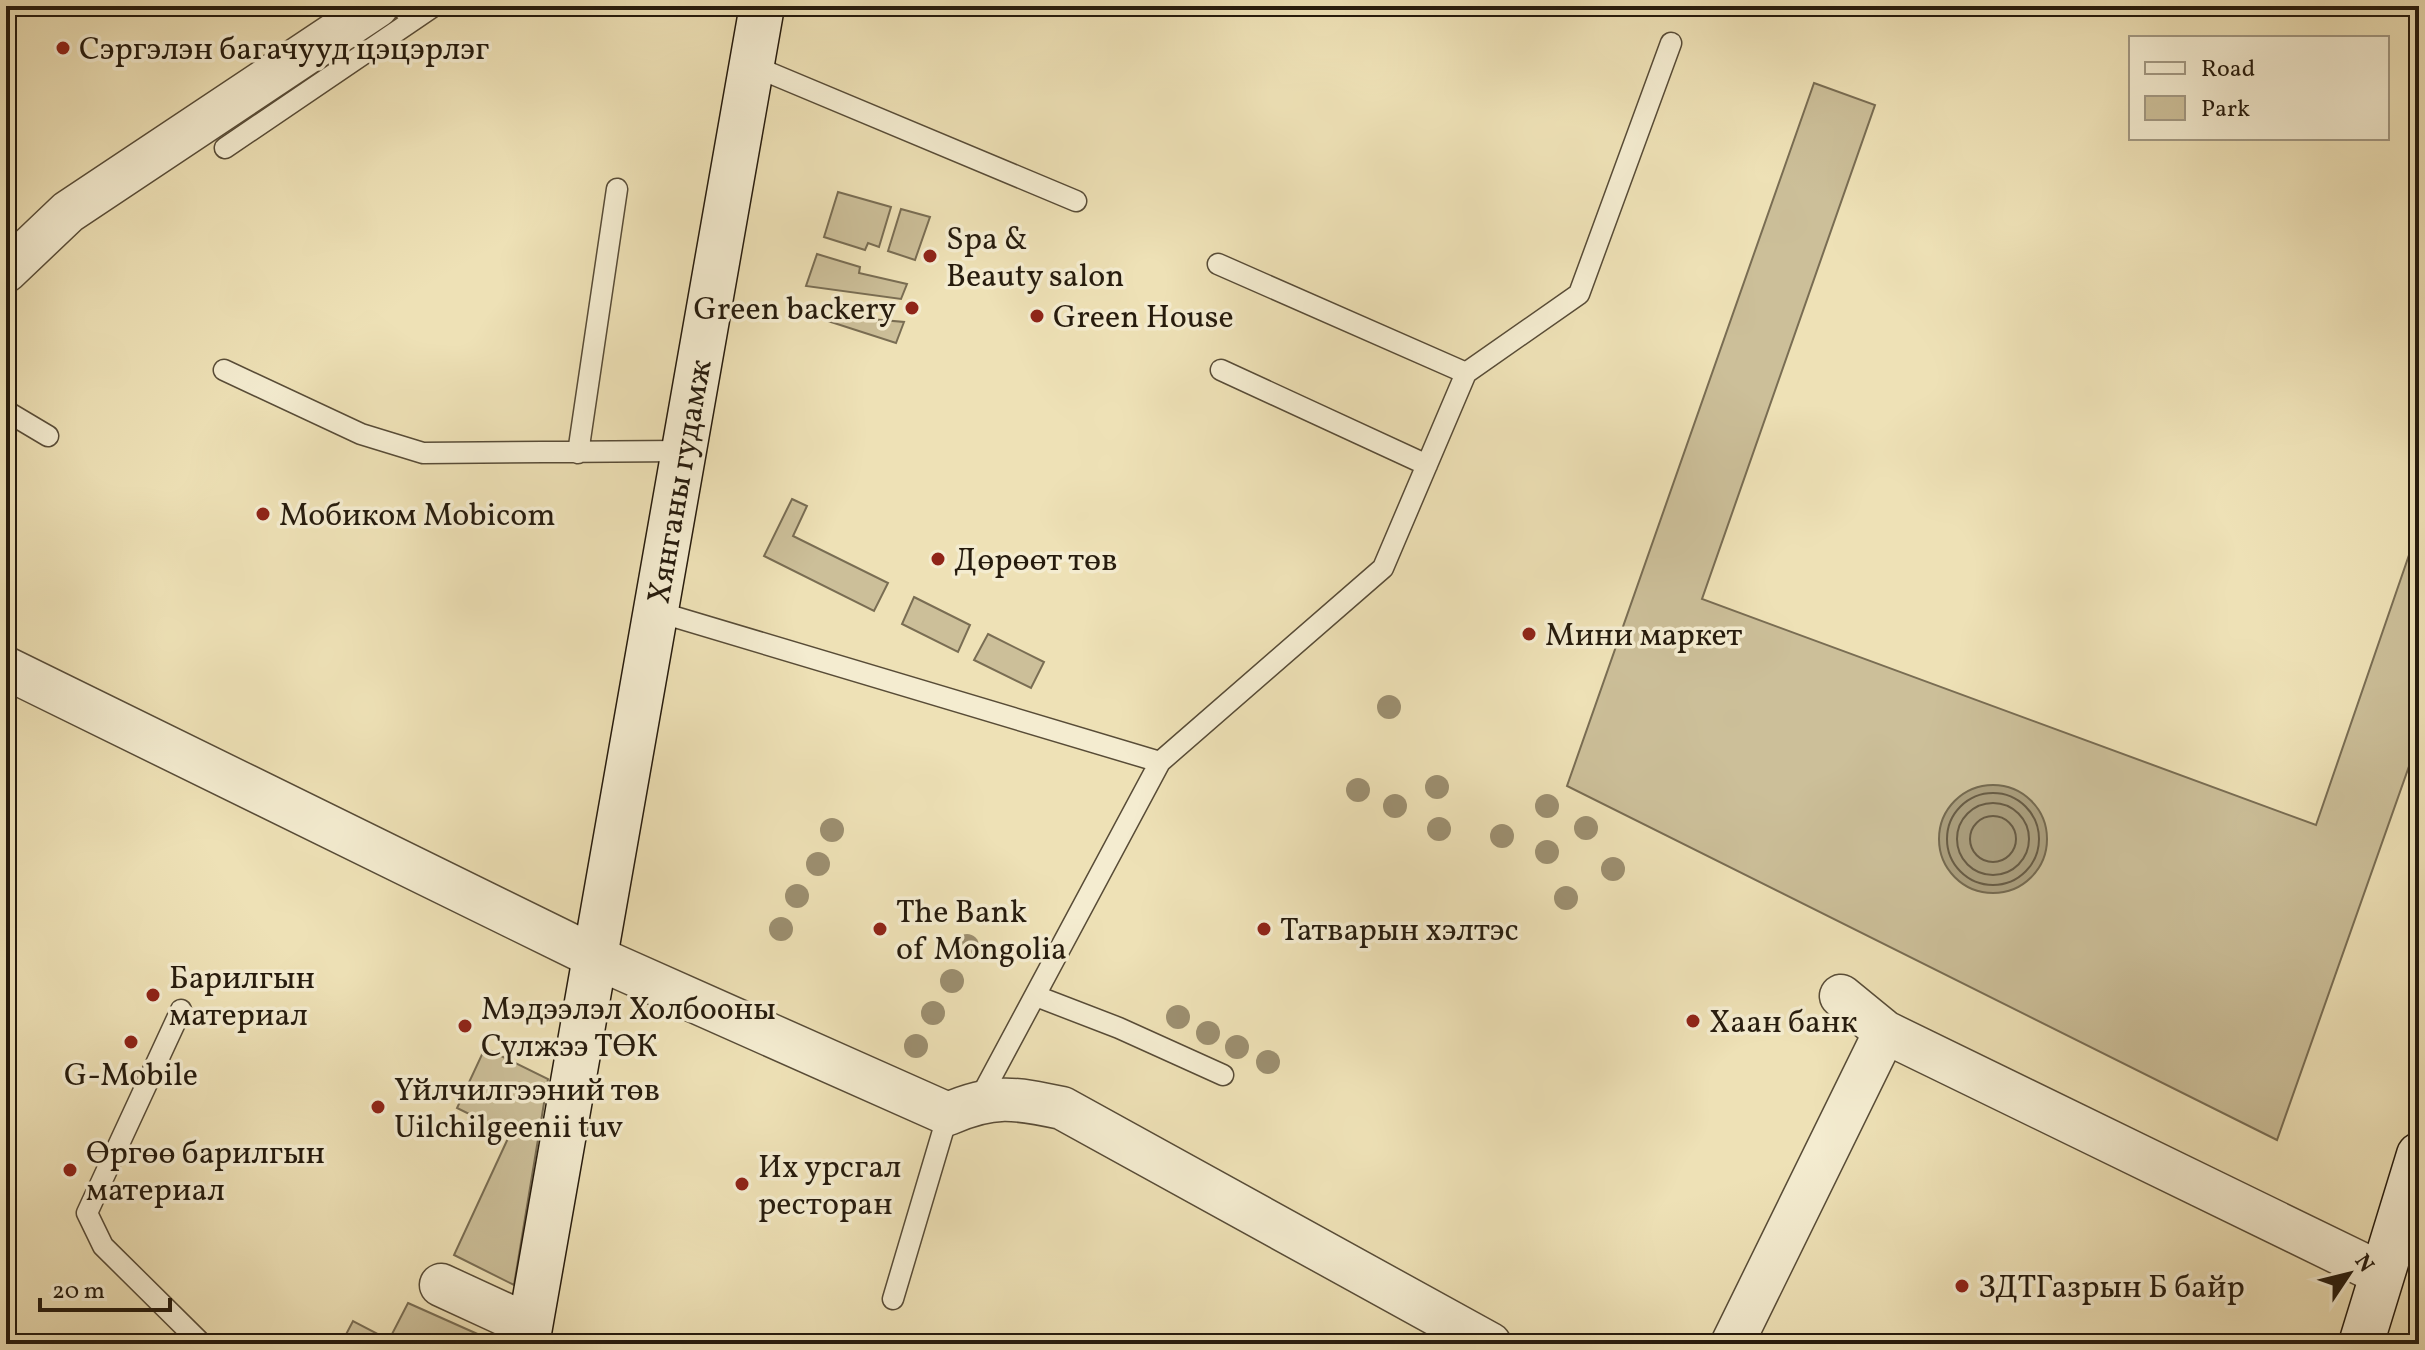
<svg xmlns="http://www.w3.org/2000/svg" width="2425" height="1350" viewBox="0 0 2425 1350" font-family="Vollkorn,serif">
	<rect width="100%" height="100%" fill="#eee1b6"/>
	<filter id="stains"><feTurbulence type="fractalNoise" baseFrequency=".0025" numOctaves="4"/><feColorMatrix values="0 0 0 0 .2 0 0 0 0 .09 0 0 0 0 .02 0 0 0 .5 -.17"/></filter>
	<radialGradient id="worn" r=".72"><stop offset=".6" stop-color="#630" stop-opacity="0"/><stop offset="1" stop-color="#630" stop-opacity=".3"/></radialGradient>
	<!-- green -->
	<path fill="#ccbf99" stroke="#796d53" stroke-width="2" d="M1814,83L1875,105L1702,599L2316,825L2419,526V738L2277,1140L1567,786Z
		M838,192L891,207L879,247L868,243L865,250L824,237Z
		M901,209L930,217L915,260L888,251Z
		M817,254L860,267L859,273L907,284L901,299L806,286Z
		M803,313L904,322L896,343Z
		M792,499L807,506L793,536L888,583L874,611L764,556Z
		M914,597L970,625L958,652L902,624Z
		M988,634L1044,662L1031,688L974,660Z
		M485,1048L548,1079L514,1285L454,1255L510,1134L457,1108Z
		M408,1303L500,1344H341L353,1321L389,1340Z"/>
	<!-- water -->
	<path fill="#aa9e7d" stroke="#756a50" stroke-width="2" d="M1939 839a54 54 0 1 1 108 0a54 54 0 1 1-108 0Z"/>
	<g fill="none" stroke-linecap="round" stroke-linejoin="round">
		<!-- shore -->
		<path stroke="#685c45" stroke-width="2" d="M1947 839a46 46 0 1 1 92 0a46 46 0 1 1-92 0Z
			M1957 839a36 36 0 1 1 72 0a36 36 0 1 1-72 0Z
			M1970 839a23 23 0 1 1 46 0a23 23 0 1 1-46 0Z"/>
		<defs>
			<path id="lane" d="M412,21L434,6
				M751,65L1076,201
				M225,148L412,21L402,6
				M1218,264L1466,373
				M224,370L361,434L423,453L683,451
				M1221,370L1427,465
				M6,411L48,436
				M578,453L617,189
				M655,611L1160,762
				M1036,996L1119,1028L1223,1075
				M181,1010L87,1213L103,1246L202,1344
				M979,1100L1160,762L1383,568L1466,373L1579,294L1671,43
				M893,1299L948,1114"/>
			<path id="street" d="M6,271L68,212L377,6
				M6,668L595,957L948,1114C993,1094 1015,1098 1062,1108L1490,1344
				M1885,1032L2382,1274
				M441,1285L530,1326
				M1732,1344L1885,1032L1841,996"/>
			<g id="secondary">
				<path id="s1" d="M527,1344L762,6"/>
				<path d="M2361,1344L2419,1155"/>
			</g>
		</defs>
		<!-- lane casing -->
		<use href="#lane" stroke="#584c37" stroke-width="23"/>
		<!-- street casing -->
		<use href="#street" stroke="#584c37" stroke-width="45"/>
		<!-- secondary casing -->
		<use href="#secondary" stroke="#261b0d" stroke-width="47"/>
		<!-- lane -->
		<use href="#lane" stroke="#f4ecd0" stroke-width="20"/>
		<!-- street -->
		<use href="#street" stroke="#f4ecd0" stroke-width="42"/>
		<!-- secondary -->
		<use href="#secondary" stroke="#f4ecd0" stroke-width="44"/>
	</g>
	<!-- trees -->
	<g fill="#9c8f70">
		<circle cx="1389" cy="707" r="12"/>
		<circle cx="1437" cy="787" r="12"/>
		<circle cx="1358" cy="790" r="12"/>
		<circle cx="1395" cy="806" r="12"/>
		<circle cx="1547" cy="806" r="12"/>
		<circle cx="1586" cy="828" r="12"/>
		<circle cx="1439" cy="829" r="12"/>
		<circle cx="832" cy="830" r="12"/>
		<circle cx="1502" cy="836" r="12"/>
		<circle cx="1547" cy="852" r="12"/>
		<circle cx="818" cy="864" r="12"/>
		<circle cx="1613" cy="869" r="12"/>
		<circle cx="797" cy="896" r="12"/>
		<circle cx="1566" cy="898" r="12"/>
		<circle cx="781" cy="929" r="12"/>
		<circle cx="967" cy="946" r="12"/>
		<circle cx="952" cy="981" r="12"/>
		<circle cx="933" cy="1013" r="12"/>
		<circle cx="1178" cy="1017" r="12"/>
		<circle cx="1208" cy="1033" r="12"/>
		<circle cx="916" cy="1046" r="12"/>
		<circle cx="1237" cy="1047" r="12"/>
		<circle cx="1268" cy="1062" r="12"/>
	</g>
	<!-- markers -->
	<g fill="#8f2418" stroke="#f4ecd0" stroke-width="3">
		<circle cx="63" cy="48" r="8"/>
		<circle cx="930" cy="256" r="8"/>
		<circle cx="912" cy="308" r="8"/>
		<circle cx="1037" cy="316" r="8"/>
		<circle cx="263" cy="514" r="8"/>
		<circle cx="938" cy="559" r="8"/>
		<circle cx="1529" cy="634" r="8"/>
		<circle cx="880" cy="929" r="8"/>
		<circle cx="1264" cy="929" r="8"/>
		<circle cx="153" cy="995" r="8"/>
		<circle cx="1693" cy="1021" r="8"/>
		<circle cx="465" cy="1026" r="8"/>
		<circle cx="131" cy="1042" r="8"/>
		<circle cx="378" cy="1107" r="8"/>
		<circle cx="70" cy="1170" r="8"/>
		<circle cx="742" cy="1184" r="8"/>
		<circle cx="1962" cy="1286" r="8"/>
	</g>
	<g text-anchor="middle" stroke-width="7" stroke-linejoin="round" paint-order="stroke">
		<!-- poi labels -->
		<g font-size="32" fill="#261b0d" stroke="#f4ecd0" text-anchor="start">
			<text x="79" y="59">Сэргэлэн багачууд цэцэрлэг</text>
			<text x="946" y="249">Spa &amp;<tspan x="946" dy="37">Beauty salon</tspan></text>
			<text x="896" y="319" text-anchor="end">Green backery</text>
			<text x="1053" y="327">Green House</text>
			<text x="279" y="525">Мобиком Mobicom</text>
			<text x="954" y="570">Дөрөөт төв</text>
			<text x="1545" y="645">Мини маркет</text>
			<text x="896" y="922">The Bank<tspan x="896" dy="37">of Mongolia</tspan></text>
			<text x="1280" y="940">Татварын хэлтэс</text>
			<text x="169" y="988">Барилгын<tspan x="169" dy="37">материал</tspan></text>
			<text x="481" y="1019">Мэдээлэл Холбооны<tspan x="481" dy="37">Сүлжээ ТӨК</tspan></text>
			<text x="1709" y="1032">Хаан банк</text>
			<text x="131" y="1085" text-anchor="middle">G-Mobile</text>
			<text x="394" y="1100">Үйлчилгээний төв<tspan x="394" dy="37">Uilchilgeenii tuv</tspan></text>
			<text x="86" y="1163">Өргөө барилгын<tspan x="86" dy="37">материал</tspan></text>
			<text x="758" y="1177">Их урсгал<tspan x="758" dy="37">ресторан</tspan></text>
			<text x="1978" y="1297">ЗДТГазрын Б байр</text>
		</g>
		<!-- street labels -->
		<g font-size="32" fill="#261b0d" stroke="#f4ecd0">
			<text dy="11" stroke="none"><textPath href="#s1" startOffset="876">Хянганы гудамж</textPath></text>
		</g>
	</g>
	<!-- margin -->
	<rect width="2425" height="1350" fill="none" stroke="#eee1b6" stroke-width="32"/>
	<rect x="8" y="8" width="2409" height="1334" fill="none" stroke="#261b0d" stroke-width="4"/>
	<rect x="16" y="16" width="2393" height="1318" fill="none" stroke="#261b0d" stroke-width="2"/>
	<!-- legend -->
	<rect x="2129" y="36" width="260" height="104" fill="#f4ecd0" stroke="#a29882" stroke-width="2"/>
	<rect x="2145" y="62" width="40" height="12" fill="#f4ecd0" stroke="#a29882" stroke-width="2"/>
	<text x="2201" y="76" font-size="24" fill="#261b0d">Road</text>
	<rect x="2145" y="96" width="40" height="24" fill="#ccbf99" stroke="#a29882" stroke-width="2"/>
	<text x="2201" y="116" font-size="24" fill="#261b0d">Park</text>
	<!-- north arrow -->
	<g transform="translate(2349 1274) rotate(55)" stroke="#f4ecd0" stroke-width="6" paint-order="stroke">
	<path d="M0-6L14 30L0 20L-14 30Z" fill="#261b0d"/>
	<text y="-12" font-size="22" font-weight="bold" text-anchor="middle" fill="#261b0d">N</text>
	</g>
	<!-- scale -->
	<path d="M40 1298v12h130v-12" fill="none" stroke="#261b0d" stroke-width="4"/>
	<text x="52" y="1298" font-size="24" fill="#261b0d" stroke="#f4ecd0" stroke-width="6" paint-order="stroke">20 m</text>
	<rect width="100%" height="100%" filter="url(#stains)"/>
	<rect width="100%" height="100%" fill="url(#worn)"/>
</svg>
